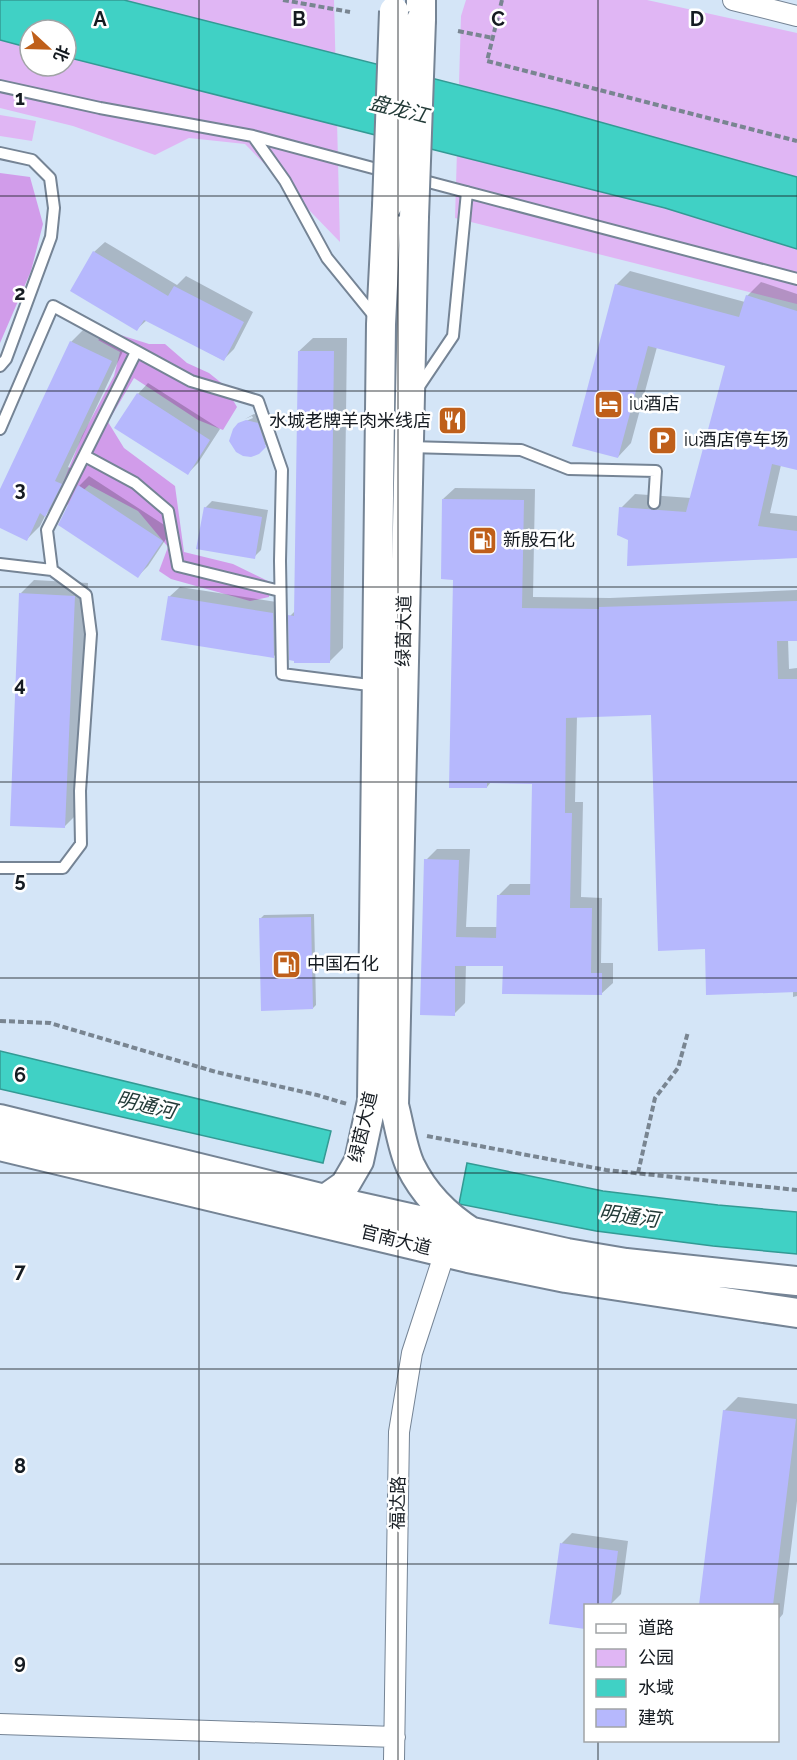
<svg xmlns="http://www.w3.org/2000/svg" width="797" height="1760" viewBox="0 0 797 1760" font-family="Raleway,'Noto Sans SC',sans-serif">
	<rect width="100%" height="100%" fill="#d4e5f7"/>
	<!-- green -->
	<path fill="#e0b6f4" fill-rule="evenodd" d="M0,0H334L340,242L245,144L189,138L155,155L73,126L0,108ZM30,30H66V66H30Z
		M466,0H647L797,33V304L455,218L461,16Z
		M0,115L36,121L32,141L0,136Z"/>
	<!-- forest -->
	<path fill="#d19cea" d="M0,173L30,177L43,224L31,271L0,343Z
		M111,332L149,344H165L187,363L209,373L224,385L237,407L223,430L198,420L134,378L108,422L124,448L175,486L184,552L233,564L270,582L269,597L250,601L171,579L159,571L168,547L138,511L89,485L54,518L52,510L82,436L114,376L120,352L98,340Z"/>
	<!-- water -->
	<path fill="#40d1c5" stroke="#339a94" stroke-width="1.5" d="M0,0H124L557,110L797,177V249L665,208L66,57V30H30V48L0,40Z
		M0,1051L331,1131L323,1163L0,1089Z
		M467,1163L603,1191L718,1205L797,1212V1254L713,1246L596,1231L459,1204Z"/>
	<!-- shadow -->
	<path fill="#0003" d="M105,242L177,285L186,276L253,312L234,349L223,360L147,320L137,329L94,252Z
		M630,271L745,302L747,296L761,282L797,294V468L781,465L770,513L797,516V556L629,565L630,539L621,508L635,494L691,498L727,365L657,347L631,443L618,457L616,285Z
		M85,328L125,347L68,467L74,470L58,501L46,514L40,526L27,539L0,527V492L71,342Z
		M313,338H347L343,648L329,662L290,616L296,610L299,351Z
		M148,383L220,429L198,463L188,473L138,394Z
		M254,414L264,416L272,438L258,453L239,424L253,418L252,416L245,419Z
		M89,476L172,530L148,566L138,576L79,486Z
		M455,488L535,489L533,597L610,598L797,590V639H788L789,669L797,668V996L793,997V990L706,948L652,714L577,716L575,802H583L581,897L602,898L601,963H613V983L601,994L504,965L466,964L465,1003L454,1014L426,860L437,849H470L466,927H498L499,895L510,884H531L533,782H491L487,787L443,499Z
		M212,501L268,510L261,550L254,557L205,508Z
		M34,580L88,583L78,813L65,826L21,593Z
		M180,587L283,603L284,646L274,656L169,597Z
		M314,914L316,1005L313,1008L261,918L264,915Z
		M738,1397L797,1404V1501L783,1614L778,1620V1606H700L724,1411Z
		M572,1533L628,1541L621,1594L610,1605L586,1606V1628L551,1623L562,1543Z"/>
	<!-- building -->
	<path fill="#b6b8fd" d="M93,251L168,296L174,286L244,322L224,361L144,320L137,331L70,291Z
		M615,284L739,317L746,295L797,311V470L772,464L758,526L797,531V558L627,566L628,540L617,535L619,507L686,512L725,366L648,346L618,458L572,446Z
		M70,341L112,361L55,481L62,484L45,517L40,513L27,541L0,528V489Z
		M298,351H334L330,663H294V661L289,660L288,615L294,616Z
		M137,393L210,440L188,475L114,428Z
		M246,420L258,423L266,447L259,454L251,457L243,456L236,452L229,441L233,429L238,423Z
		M78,485L163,541L138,578L58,525Z
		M442,499L524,500L522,608L599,609V607L797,601V641H777L778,679H797V992L706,995L705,949L658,951L651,715L566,718L565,813H572L570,908H592L591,973H602V995L502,994L503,966H455V1016L420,1015L424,859L459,860L456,937L496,938L497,895H530L532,784L487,783V788H449L453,580L441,579Z
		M204,507L262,517L255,559L196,549Z
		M19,593L75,596L65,828L10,826Z
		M168,596L273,613L274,658L161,640Z
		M311,917L313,1009L261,1011L259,918Z
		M723,1410L796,1419L773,1605H699Z
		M560,1543L618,1551L611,1605H585V1629L549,1624Z"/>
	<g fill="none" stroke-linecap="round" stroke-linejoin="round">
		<defs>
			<path id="service" d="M0,86L100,108L253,136L388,172
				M253,136L285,181L327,258L375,317
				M0,153L32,160L50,178L54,208L51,237L6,359L0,366
				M417,179L797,279
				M418,388L453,336L467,192
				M0,429L53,306L191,381L258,401L282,470L280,561L282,674L377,686
				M409,447L521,450L569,469L656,471L654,503
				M85,456L135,483L168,511L178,566L280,591
				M0,564L52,570L86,595L91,634L80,791L81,844L63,868H0
				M52,570L47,530L136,352"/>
			<path id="minor" d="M733,0L797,16
				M0,1724L395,1737
				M394,1760L399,1432L412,1353L445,1252"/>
			<path id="secondary" d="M421,20V0
				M414,217L394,1105C399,1124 402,1147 410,1165C424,1194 446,1216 473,1233
				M0,1119L325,1199L567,1253L626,1263L797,1281
				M0,1146L468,1258L566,1278L797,1313
				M325,1199L345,1185L359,1161L372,1101L381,324L387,206"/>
		</defs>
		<!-- service casing -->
		<use href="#service" stroke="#758495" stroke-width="14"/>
		<!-- minor casing -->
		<use href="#minor" stroke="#758495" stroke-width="22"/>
		<!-- secondary casing -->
		<use href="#secondary" stroke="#758495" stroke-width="32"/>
		<!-- path -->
		<path stroke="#798591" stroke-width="4" stroke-dasharray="6 3" stroke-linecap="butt" d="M283,0L350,12
			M502,0L487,61L797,141
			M458,31L493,38
			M0,1021L50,1023L216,1072L317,1095L347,1104
			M427,1136L606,1170L797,1190
			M638,1173L655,1098L678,1068L688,1032"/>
		<!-- service -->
		<use href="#service" stroke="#fff" stroke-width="10"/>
		<!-- minor -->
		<use href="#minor" stroke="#fff" stroke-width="20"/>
		<!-- secondary -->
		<use href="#secondary" stroke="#fff" stroke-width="28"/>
		<defs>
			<path id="secondary-bridge" d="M387,206L394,11
				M414,217L421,20"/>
		</defs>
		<!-- secondary-bridge casing -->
		<use href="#secondary-bridge" stroke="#758495" stroke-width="32" stroke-linecap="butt"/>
		<!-- secondary-bridge -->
		<use href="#secondary-bridge" stroke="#fff" stroke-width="28"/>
	</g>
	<!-- grid -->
	<path fill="none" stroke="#151b21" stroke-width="1.5" stroke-opacity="0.55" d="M199,0V1760M398,0V1760M598,0V1606M0,196H797M0,391H797M0,587H797M0,782H797M0,978H797M0,1173H797M0,1369H797M0,1564H797M598,1740V1760"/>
	<!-- icons -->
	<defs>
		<symbol id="hotel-square" viewBox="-11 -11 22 22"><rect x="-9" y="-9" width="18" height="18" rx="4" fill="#bf5f1a" stroke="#fff"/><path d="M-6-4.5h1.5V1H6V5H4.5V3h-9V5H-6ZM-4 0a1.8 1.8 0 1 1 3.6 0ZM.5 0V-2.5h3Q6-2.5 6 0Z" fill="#fff"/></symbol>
		<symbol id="restaurant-square" viewBox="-11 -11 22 22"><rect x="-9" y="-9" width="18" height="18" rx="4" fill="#bf5f1a" stroke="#fff"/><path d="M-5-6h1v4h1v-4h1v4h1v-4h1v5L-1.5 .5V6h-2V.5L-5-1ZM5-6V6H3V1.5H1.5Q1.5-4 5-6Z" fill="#fff"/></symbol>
		<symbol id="parking-square" viewBox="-11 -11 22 22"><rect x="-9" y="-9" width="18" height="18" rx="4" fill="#bf5f1a" stroke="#fff"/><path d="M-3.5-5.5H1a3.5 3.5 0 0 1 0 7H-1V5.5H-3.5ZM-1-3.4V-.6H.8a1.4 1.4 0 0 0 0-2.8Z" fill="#fff"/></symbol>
		<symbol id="fuel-square" viewBox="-11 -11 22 22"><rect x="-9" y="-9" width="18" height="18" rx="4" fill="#bf5f1a" stroke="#fff"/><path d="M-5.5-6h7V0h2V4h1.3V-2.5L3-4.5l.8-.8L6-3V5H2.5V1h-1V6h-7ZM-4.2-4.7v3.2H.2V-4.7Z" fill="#fff"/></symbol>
	</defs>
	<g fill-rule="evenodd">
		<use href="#hotel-square" x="592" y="388" width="33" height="33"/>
		<use href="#restaurant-square" x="436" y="404" width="33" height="33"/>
		<use href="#parking-square" x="646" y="424" width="33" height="33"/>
		<use href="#fuel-square" x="466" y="524" width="33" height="33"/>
		<use href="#fuel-square" x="270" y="948" width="33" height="33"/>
	</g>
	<g text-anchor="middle" stroke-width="5" stroke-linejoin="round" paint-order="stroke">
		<!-- poi labels -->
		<g font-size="18" fill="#151b21" stroke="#fff" text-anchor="start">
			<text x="629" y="410">iu酒店</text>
			<text x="431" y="427" text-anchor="end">水城老牌羊肉米线店</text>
			<text x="684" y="446">iu酒店停车场</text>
			<text x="503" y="546">新殷石化</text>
			<text x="307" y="970">中国石化</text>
		</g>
		<!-- street labels -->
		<g font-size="18" fill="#151b21" stroke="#fff">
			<text transform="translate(404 631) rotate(-89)" y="6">绿茵大道</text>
			<text transform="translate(363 1127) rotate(-77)" y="6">绿茵大道</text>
			<text transform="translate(396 1240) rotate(14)" y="6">官南大道</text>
			<text transform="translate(398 1503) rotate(-89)" y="6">福达路</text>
		</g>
		<!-- water labels -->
		<g font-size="20" font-style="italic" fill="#233b38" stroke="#fff">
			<text transform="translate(399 109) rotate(14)" y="7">盘龙江</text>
			<text transform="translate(146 1105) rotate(13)" y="7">明通河</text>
			<text transform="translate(629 1216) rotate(8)" y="7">明通河</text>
		</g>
	</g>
	<g font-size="20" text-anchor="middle" font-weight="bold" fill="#151b21" stroke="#fff" stroke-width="5" stroke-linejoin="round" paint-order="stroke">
		<text x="100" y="26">A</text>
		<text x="299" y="26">B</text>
		<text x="498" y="26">C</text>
		<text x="697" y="26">D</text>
		<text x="20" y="105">1</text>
		<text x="20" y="300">2</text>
		<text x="20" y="496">3</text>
		<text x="20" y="691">4</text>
		<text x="20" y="887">5</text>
		<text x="20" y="1082">6</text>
		<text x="20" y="1278">7</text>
		<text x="20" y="1473">8</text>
		<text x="20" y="1669">9</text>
	</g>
	<!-- legend -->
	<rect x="584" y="1604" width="195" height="138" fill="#ffffff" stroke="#a1a4a6" stroke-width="1.5"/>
	<rect x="596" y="1624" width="30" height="9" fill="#ffffff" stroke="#a1a4a6" stroke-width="1.5"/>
	<text x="638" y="1634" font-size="18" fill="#151b21">道路</text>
	<rect x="596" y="1649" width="30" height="18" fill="#e0b6f4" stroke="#a1a4a6" stroke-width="1.5"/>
	<text x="638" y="1664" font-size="18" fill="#151b21">公园</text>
	<rect x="596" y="1679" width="30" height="18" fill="#40d1c5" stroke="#a1a4a6" stroke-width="1.5"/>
	<text x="638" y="1694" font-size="18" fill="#151b21">水域</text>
	<rect x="596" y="1709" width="30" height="18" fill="#b6b8fd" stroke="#a1a4a6" stroke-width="1.5"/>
	<text x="638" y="1724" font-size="18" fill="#151b21">建筑</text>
	<!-- north arrow -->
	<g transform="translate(48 48) rotate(112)"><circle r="28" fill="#ffffff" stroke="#a1a4a6" stroke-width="1.5"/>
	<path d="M0-4.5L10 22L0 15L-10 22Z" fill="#bf5f1a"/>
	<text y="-9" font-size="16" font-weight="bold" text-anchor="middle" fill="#151b21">北</text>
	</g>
</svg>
